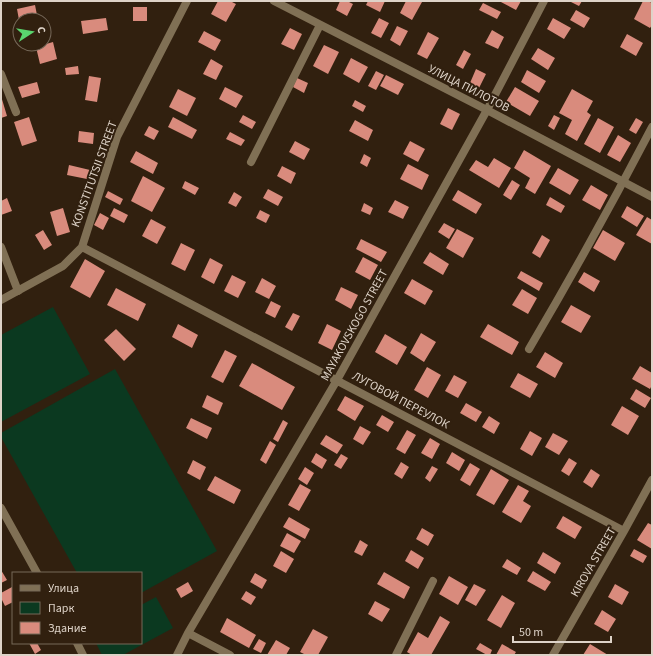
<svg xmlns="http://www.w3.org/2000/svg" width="653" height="656" viewBox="0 0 653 656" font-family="'Source Sans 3',sans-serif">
	<rect width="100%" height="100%" fill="#31200f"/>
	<!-- green -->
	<path fill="#0b3920" d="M53,307L90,374L1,422V335Z
		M115,369L217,551L141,593V573H77L1,437V433Z
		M156,597L173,628L123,655H102L96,643H141V605Z"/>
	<!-- building -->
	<path fill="#d98b7d" d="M218,1H230L236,4L226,22L211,14Z
		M340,1H347L353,4L347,16L336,10Z
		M368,1H385L380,12L366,5Z
		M406,1H419L422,2L412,20L400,13Z
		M499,1H521L516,10Z
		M569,1H582L579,6Z
		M643,1H648L652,3V25L650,28L634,19Z
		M483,3L501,12L497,19L479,10Z
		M35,5L38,20H19L17,9Z
		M133,7H147V21H133Z
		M576,10L590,18L584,28L570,20Z
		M106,18L108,30L83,34L81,21Z
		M379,18L389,23L381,38L371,33Z
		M553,18L571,28L564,39L547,29Z
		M397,26L408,31L400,46L390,40Z
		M290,28L302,34L294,50L281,44Z
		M492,30L504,37L498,49L485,43Z
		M204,31L221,40L215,51L198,42Z
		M428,32L439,38L427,59L417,54Z
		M627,34L643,43L636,56L620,47Z
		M53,42L57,59L40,64L36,47Z
		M324,45L339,52L328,74L313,66Z
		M538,48L555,58L548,70L531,59Z
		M464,50L471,54L463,69L456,65Z
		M351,58L368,67L359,83L343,74Z
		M211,59L223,66L216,80L203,74Z
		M78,66L79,74L66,75L65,68Z
		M476,69L486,74L479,88L470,83Z
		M527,70L546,81L539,93L521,82Z
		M376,71L384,75L376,90L368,86Z
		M386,75L404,84L398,95L380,86Z
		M89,76L101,78L97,102L85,100Z
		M297,78L308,83L304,93L293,87Z
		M37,82L40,93L22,98L18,87Z
		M225,87L243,96L236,108L219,99Z
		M515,87L539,101L530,116L506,102Z
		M178,89L196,98L187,116L169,107Z
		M572,89L593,101L587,112L591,115L577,141L565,134L572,120L559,113Z
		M1,96L7,116L1,118Z
		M355,100L366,106L363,112L352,106Z
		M448,108L460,114L452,130L440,124Z
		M243,115L256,122L252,129L239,122Z
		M554,115L560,118L554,130L548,126Z
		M29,117L37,141L22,146L14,122Z
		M173,117L197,130L192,139L168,127Z
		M598,118L614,127L600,153L584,144Z
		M636,118L643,122L636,134L629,130Z
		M355,120L373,130L368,141L349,131Z
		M149,126L159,131L154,140L144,135Z
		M79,131L94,133L93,144L78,142Z
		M230,132L245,140L241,146L226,139Z
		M618,135L631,143L620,162L607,155Z
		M295,141L310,149L304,160L289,152Z
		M410,141L425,149L418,162L403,154Z
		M524,150L551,166L535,194L525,188L530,178L514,168Z
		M136,151L158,163L153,174L130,162Z
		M364,154L371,158L367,167L360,163Z
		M494,158L511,168L499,188L469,170L476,160L488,167Z
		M408,164L429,175L422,190L400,179Z
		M69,165L90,170L87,179L67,175Z
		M282,166L296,173L291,184L277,176Z
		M558,168L579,180L570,195L549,183Z
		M143,176L165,188L152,212L131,201Z
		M512,180L520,185L511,200L503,195Z
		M185,181L199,188L195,195L182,188Z
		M591,185L608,195L600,210L582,200Z
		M268,189L283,197L278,206L263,198Z
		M458,190L482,204L476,214L452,200Z
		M108,191L123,199L120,205L105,197Z
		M234,192L242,197L236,207L228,203Z
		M550,197L565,206L561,213L546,205Z
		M7,198L12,211L1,215V201Z
		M395,200L409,207L403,219L388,212Z
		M364,203L373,208L370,215L361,211Z
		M627,206L644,216L637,227L621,217Z
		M63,208L70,232L57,236L50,212Z
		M114,208L128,215L124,223L110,216Z
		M260,210L270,215L266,223L256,218Z
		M100,213L109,218L103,230L94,225Z
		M647,217L652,220V244L636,235Z
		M151,219L166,227L157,244L142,236Z
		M444,223L455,229L449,239L438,232Z
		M457,229L474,238L463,258L446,248Z
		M43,230L52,245L44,250L35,235Z
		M603,230L625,243L615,261L593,248Z
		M542,235L550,240L540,258L532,253Z
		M361,239L387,252L381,262L356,249Z
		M181,243L195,250L185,271L171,264Z
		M430,252L449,264L443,275L423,263Z
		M363,257L378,265L370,280L355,272Z
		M210,258L223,265L214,284L201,277Z
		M85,259L105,271L90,298L70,287Z
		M521,271L543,283L539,291L517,278Z
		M584,272L600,281L594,292L578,282Z
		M232,275L246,282L238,298L224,291Z
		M262,278L276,286L269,299L255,292Z
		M412,279L433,291L425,305L404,293Z
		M341,287L358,295L351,309L335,300Z
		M116,288L146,304L138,321L107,305Z
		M522,289L537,298L528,314L512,305Z
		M271,301L281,306L275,318L265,313Z
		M571,305L591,316L581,333L561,322Z
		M293,313L300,316L292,331L285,327Z
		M178,324L198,335L192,348L172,337Z
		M327,324L341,331L332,350L318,343Z
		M488,324L519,342L512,355L480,337Z
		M116,329L136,349L124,361L104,340Z
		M421,333L436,342L424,362L410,353Z
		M385,334L407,347L397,365L375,352Z
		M225,350L237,356L223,383L211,377Z
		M545,352L563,363L555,378L536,367Z
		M252,363L295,387L282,410L239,386Z
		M640,366L652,373V385L650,389L632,379Z
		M427,367L441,375L428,398L414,390Z
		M518,373L538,384L530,398L510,387Z
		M454,375L467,382L458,398L445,391Z
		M636,389L651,398L645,408L630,399Z
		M207,395L223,403L218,415L202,407Z
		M345,396L364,406L355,421L337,410Z
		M466,403L482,412L476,422L460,413Z
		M622,406L639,416L628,435L611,425Z
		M382,415L394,422L388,432L376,425Z
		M489,416L500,423L494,434L482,427Z
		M191,418L212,428L207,439L186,428Z
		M283,420L288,423L278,442L273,439Z
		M360,426L371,432L363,445L353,439Z
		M407,430L416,435L405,454L396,449Z
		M530,431L542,438L532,456L520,449Z
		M553,433L568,441L559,455L545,447Z
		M326,435L343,445L337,454L320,444Z
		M430,438L440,444L432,459L421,453Z
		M270,441L276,445L266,464L260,460Z
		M452,452L465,460L459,471L446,463Z
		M316,453L327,460L322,469L311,462Z
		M341,454L348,458L341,469L334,465Z
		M569,458L577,463L569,476L561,471Z
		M193,460L206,467L200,480L187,473Z
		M401,462L409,467L402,479L394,474Z
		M470,463L480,469L470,486L460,480Z
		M432,466L438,469L430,482L425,478Z
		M305,467L314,473L307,485L298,479Z
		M491,469L509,480L494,505L476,495Z
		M591,469L600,475L592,488L583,482Z
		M215,476L241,490L234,504L207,490Z
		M300,484L311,490L299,511L288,505Z
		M518,485L529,491L523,501L531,506L521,523L502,512Z
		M563,516L582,527L575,539L556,528Z
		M289,517L310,529L305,539L283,527Z
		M648,523L652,525V549L637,540Z
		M422,528L434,535L428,546L416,539Z
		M287,533L301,541L294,553L280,546Z
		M360,540L368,545L362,556L354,552Z
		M634,549L647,556L643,563L630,556Z
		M411,550L424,558L418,569L405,561Z
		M281,551L294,559L286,573L273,566Z
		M543,552L561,563L555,574L537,563Z
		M507,559L521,568L517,575L502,567Z
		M1,570L7,580L1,583Z
		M533,571L551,582L545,591L527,581Z
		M384,572L410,587L404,599L377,584Z
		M255,573L267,580L262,589L250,582Z
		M449,576L468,587L458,605L439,594Z
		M188,582L193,591L181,598L176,589Z
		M474,584L486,590L476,606L465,600Z
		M615,584L629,592L622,605L608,597Z
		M12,587L13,588V602L5,606L1,598V593Z
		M246,591L256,597L251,605L241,599Z
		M502,595L515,603L501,628L487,620Z
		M375,601L390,609L382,622L368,614Z
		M602,610L616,619L608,632L594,624Z
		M440,616L450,622L431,655H412L407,652L418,632L428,638Z
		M227,618L256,635L249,648L220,632Z
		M313,629L328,637L318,655H306L300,652Z
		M259,639L266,643L261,653L253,649Z
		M276,640L290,648L286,655H267Z
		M29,643H37L41,650L35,654Z
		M480,643L492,650L490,655H487L476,649Z
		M502,644L516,652L514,655H496Z
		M590,644L608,655H583Z"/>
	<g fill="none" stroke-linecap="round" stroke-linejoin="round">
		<!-- service -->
		<path stroke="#807055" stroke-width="8" d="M1,74L16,112
			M251,162L320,25
			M1,247L18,291
			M529,349C572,276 613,202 652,127
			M396,655L433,581"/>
		<!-- minor -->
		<path stroke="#807055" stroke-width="8" d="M274,1L487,110L652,197
			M82,247L624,531
			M1,300L63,266L82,247L117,137L187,1
			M1,508L37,573
			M188,633L230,655
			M77,643L83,655
			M177,655L188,633L337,380L487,110L544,1
			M553,655L624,531L652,480"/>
	</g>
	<g text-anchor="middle" stroke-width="4" stroke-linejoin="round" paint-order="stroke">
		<!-- street labels -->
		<g font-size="12" fill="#ded3c8" stroke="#31200f">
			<text transform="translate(469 88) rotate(27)" y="4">УЛИЦА ПИЛОТОВ</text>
			<text transform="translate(94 174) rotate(-70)" y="4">KONSTITUTSII STREET</text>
			<text transform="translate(354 325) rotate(-61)" y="4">MAYAKOVSKOGO STREET</text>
			<text transform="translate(401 400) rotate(28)" y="4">ЛУГОВОЙ ПЕРЕУЛОК</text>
			<text transform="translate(593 562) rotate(-60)" y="4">KIROVA STREET</text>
		</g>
	</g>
	<!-- border -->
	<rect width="653" height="656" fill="none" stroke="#ded3c8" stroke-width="4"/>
	<!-- legend -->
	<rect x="12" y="572" width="130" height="72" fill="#31200f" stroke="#766859"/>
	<rect x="20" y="585" width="20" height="6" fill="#807055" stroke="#766859"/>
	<text x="48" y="592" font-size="12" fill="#ded3c8">Улица</text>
	<rect x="20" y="602" width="20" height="12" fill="#0b3920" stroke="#766859"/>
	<text x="48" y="612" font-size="12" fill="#ded3c8">Парк</text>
	<rect x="20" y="622" width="20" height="12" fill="#d98b7d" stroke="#766859"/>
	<text x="48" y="632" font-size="12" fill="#ded3c8">Здание</text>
	<!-- north arrow -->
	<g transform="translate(32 32) rotate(78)"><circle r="19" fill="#31200f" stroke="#766859"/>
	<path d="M0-3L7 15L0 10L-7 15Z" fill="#5ad56e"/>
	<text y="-6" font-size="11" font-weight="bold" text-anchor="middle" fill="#ded3c8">С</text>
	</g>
	<!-- scale -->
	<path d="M513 636v6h98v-6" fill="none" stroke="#ded3c8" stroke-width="2"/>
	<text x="519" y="636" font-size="12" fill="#ded3c8" stroke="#31200f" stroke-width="3" paint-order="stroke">50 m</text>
</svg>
